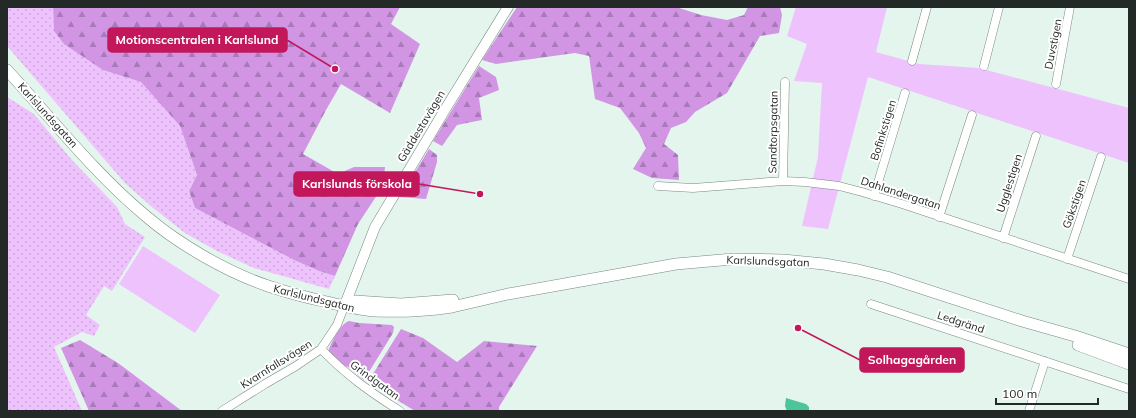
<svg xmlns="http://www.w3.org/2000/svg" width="1136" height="418" viewBox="0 0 1136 418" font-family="Mulish,sans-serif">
	<defs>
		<pattern id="grass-dots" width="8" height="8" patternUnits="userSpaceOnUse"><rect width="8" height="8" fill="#eec2fc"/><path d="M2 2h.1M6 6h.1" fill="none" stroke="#cca7d8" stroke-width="1.8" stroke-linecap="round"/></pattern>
		<pattern id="forest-firs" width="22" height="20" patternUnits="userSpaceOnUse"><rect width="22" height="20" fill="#d195e4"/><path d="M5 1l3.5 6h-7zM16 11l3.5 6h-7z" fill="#a97ab9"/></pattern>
	</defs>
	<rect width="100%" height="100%" fill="#e4f5ed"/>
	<!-- grass -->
	<path fill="url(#grass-dots)" d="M7,7H53L54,30L103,70L141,82L180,126L197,175L189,191L195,208L294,260L319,271L335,276L329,289L254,268L217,251L185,233L152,207L125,183L7,46Z
		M7,97L34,114L71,159L117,207L125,224L145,237L112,291L104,286L86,315L100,325L94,336L82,332L54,347L82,411H7Z"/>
	<!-- forest -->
	<path fill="url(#forest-firs)" d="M53,7H400L391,24L420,44L390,113L341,84L326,110L303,154L338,174L354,167H385L383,186L358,224L335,276L319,271L294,260L195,208L189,191L197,175L180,126L141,82L103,70L64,44L54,31Z
		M517,7H676L701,15L727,20L744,15L748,7H780L782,15L779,33L760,36L727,93L695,112L686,122L671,128L664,144L678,155L679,180L652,178L633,169L646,148L639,133L620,108L595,99L589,56L575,53L496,64L482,60Z
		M479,66L496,77L499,90L479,98L482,120L457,125L442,146L433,141Z
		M429,149L437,155V162L426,199L400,197Z
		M349,321L359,323L392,325L394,327L393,333L364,380L348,367L342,365L328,352C331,343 340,324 349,321Z
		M401,329L423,338L457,362L484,341L537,346L499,407V411H415L368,382Z
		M80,340L118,363L182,411H89L61,348Z"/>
	<!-- green -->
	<path fill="#eec2fc" d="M796,7H887L876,52L919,64L979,68L1129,108V163L868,77L828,229L802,226L818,157L822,83L794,81L807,44L787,36Z
		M143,246L220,295L195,333L119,284Z"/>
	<!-- water -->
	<path fill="#4bc599" d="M786,398L806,404L809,407V411H787L785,406Z"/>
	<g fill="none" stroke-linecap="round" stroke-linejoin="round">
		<defs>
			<path id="minor" d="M912,61L927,7
				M984,66L999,7
				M1056,84L1070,7
				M783,181L785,82
				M658,186L693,188L783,181L805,182L839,186L862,192L902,204L1129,279
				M874,196L905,93
				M939,217L972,115
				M1003,238L1036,136
				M1067,259L1101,157
				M871,304L1129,389
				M321,349C346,375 370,392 400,411
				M222,411L265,384L296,366L321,349L337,325L344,307
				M1029,411L1045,361"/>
			<path id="tertiary" d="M344,307L375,227L446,108L508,7"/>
			<path id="secondary" d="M7,70C52,119 96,175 147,217C180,245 227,272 268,286C286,292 304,297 323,301C340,305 356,309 374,311C400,312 426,311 452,307L508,294L676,264L733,259L783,260L824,264L858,270L887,277L1022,321L1075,336L1129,354
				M355,301L401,304L453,300
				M1078,345L1129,364"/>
		</defs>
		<!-- minor casing -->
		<use href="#minor" stroke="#788881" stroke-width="9"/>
		<!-- tertiary casing -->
		<use href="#tertiary" stroke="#788881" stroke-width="11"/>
		<!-- secondary casing -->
		<use href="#secondary" stroke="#788881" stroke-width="12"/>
		<!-- minor -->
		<use href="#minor" stroke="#fff" stroke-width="8"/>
		<!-- tertiary -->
		<use href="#tertiary" stroke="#fff" stroke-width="10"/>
		<!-- secondary -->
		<use href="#secondary" stroke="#fff" stroke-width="11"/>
	</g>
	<g text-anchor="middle" stroke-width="4" stroke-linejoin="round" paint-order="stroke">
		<!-- street labels -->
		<g font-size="11" fill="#232926" stroke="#fff">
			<text transform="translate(1053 44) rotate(-79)" y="4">Duvstigen</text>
			<text transform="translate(48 115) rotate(48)" y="4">Karlslundsgatan</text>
			<text transform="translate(421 126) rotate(-59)" y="4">Gäddestavägen</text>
			<text transform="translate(883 130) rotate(-73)" y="4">Bofinkstigen</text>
			<text transform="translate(773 132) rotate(-89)" y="4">Sandtorpsgatan</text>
			<text transform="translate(1009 183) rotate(-72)" y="4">Ugglestigen</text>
			<text transform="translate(901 193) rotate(18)" y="4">Dahlandergatan</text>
			<text transform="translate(1074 204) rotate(-71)" y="4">Gökstigen</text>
			<text transform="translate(768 261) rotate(2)" y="4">Karlslundsgatan</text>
			<text transform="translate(314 298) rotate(14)" y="4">Karlslundsgatan</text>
			<text transform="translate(961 322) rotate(18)" y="4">Ledgränd</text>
			<text transform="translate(276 364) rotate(-32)" y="4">Kvarnfallsvägen</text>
			<text transform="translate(375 380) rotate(36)" y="4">Grindgatan</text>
		</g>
	</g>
	<!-- callouts -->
	<path fill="none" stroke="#c2185b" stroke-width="1.5" d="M335 69L287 40M480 194L419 184M798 328L860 360"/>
	<g fill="#c2185b" stroke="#fff" stroke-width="1.5">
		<circle cx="335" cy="69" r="4"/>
		<circle cx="480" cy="194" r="4"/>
		<circle cx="798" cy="328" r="4"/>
	</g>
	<g fill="#c2185b" stroke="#c2185b" stroke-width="1.5">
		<rect x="108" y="28" width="179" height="24" rx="4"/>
		<rect x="294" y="172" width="125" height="24" rx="4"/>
		<rect x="860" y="348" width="104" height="24" rx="4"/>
	</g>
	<g font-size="12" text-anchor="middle" font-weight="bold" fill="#fff">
		<text x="197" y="44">Motionscentralen i Karlslund</text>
		<text x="357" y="188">Karlslunds förskola</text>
		<text x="912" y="364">Solhagagården</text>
	</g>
	<!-- border -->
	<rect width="1136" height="418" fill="none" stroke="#232926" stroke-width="16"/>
	<!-- scale -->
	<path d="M996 398v6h102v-6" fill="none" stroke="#232926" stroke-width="2"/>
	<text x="1002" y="398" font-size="12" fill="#232926" stroke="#ffffff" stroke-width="3" paint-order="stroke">100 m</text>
</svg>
